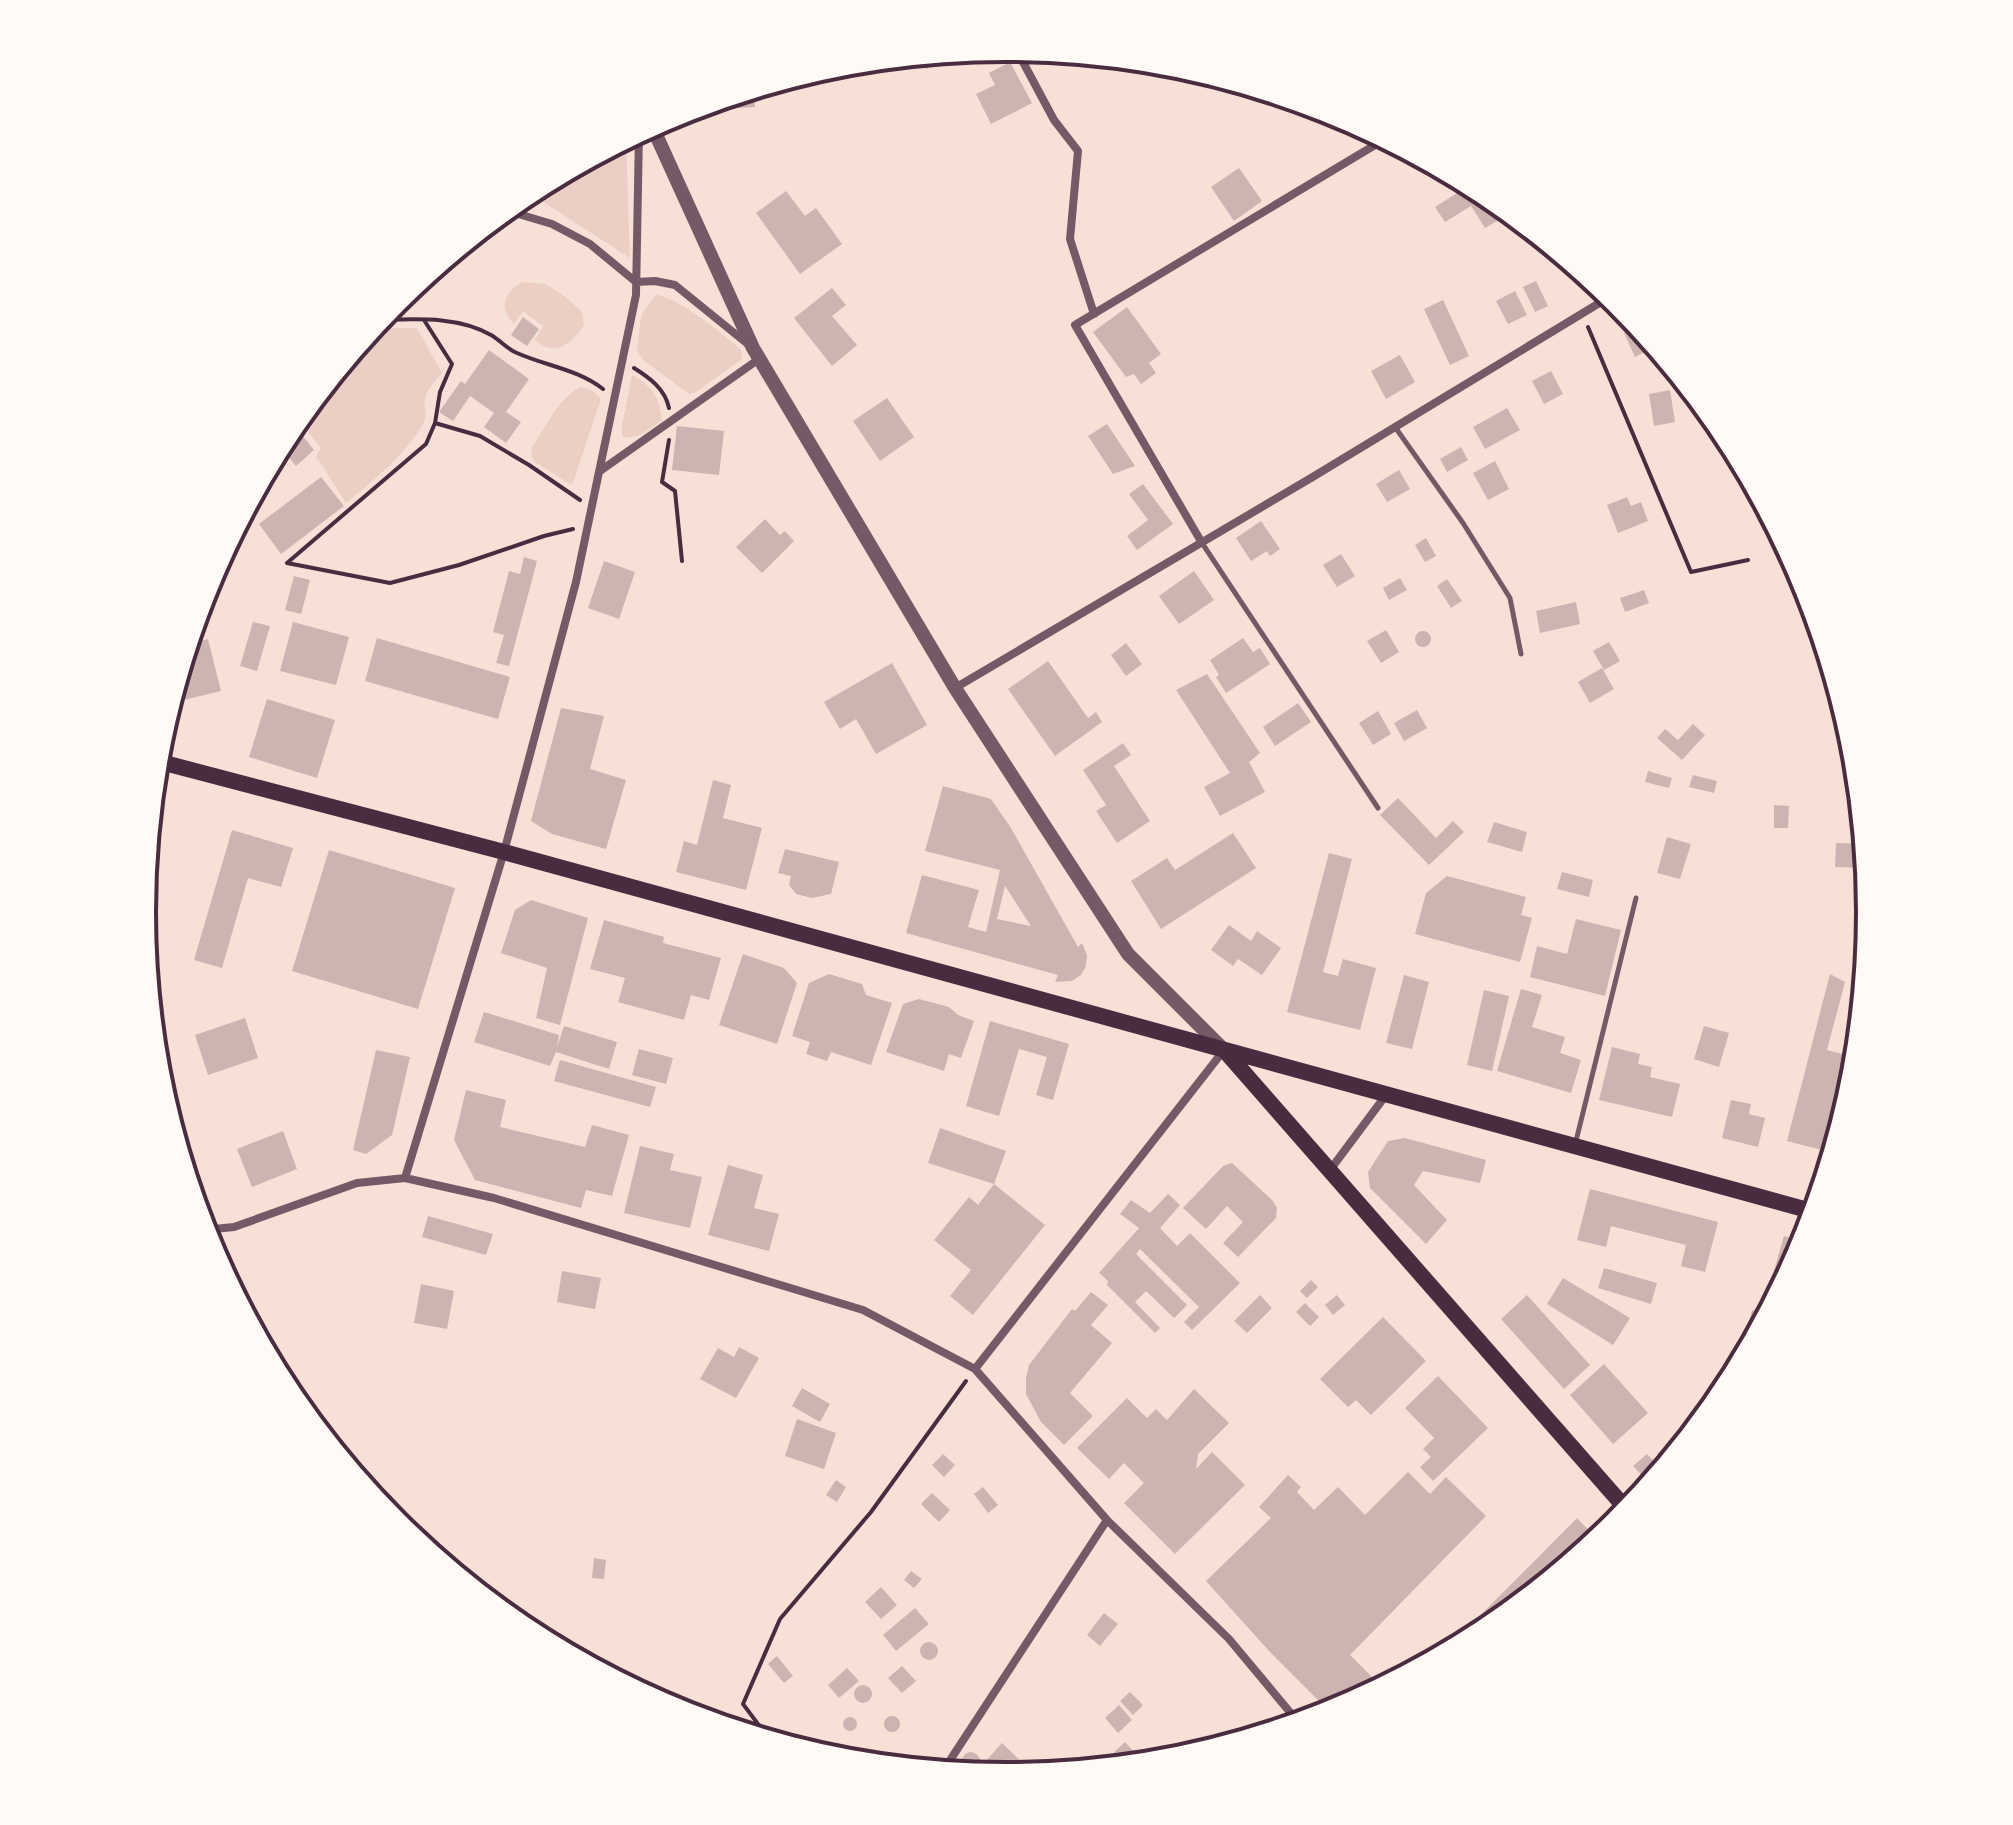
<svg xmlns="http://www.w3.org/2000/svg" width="2013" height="1825" viewBox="0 0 2013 1825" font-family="Jost,sans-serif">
	<rect width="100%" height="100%" fill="#f7e1d7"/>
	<!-- green -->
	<path fill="#ebcfc5" d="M626,141L630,258L543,202L597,156Z
		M522,282L546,284L567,298L582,312L584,325C572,344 555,358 535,340L543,326L523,311L514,324C499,308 503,293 522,282Z
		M655,295C673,294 727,336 741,350L742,359L696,392L689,394L643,360L637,350L641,316Z
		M380,328H417L442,373C436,380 426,390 425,400C423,410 429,413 423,424C406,454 372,482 346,503L316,456L321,448L298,420L362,341Z
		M632,375C652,385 660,398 662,420C650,428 636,442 622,436V426Z
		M581,387L593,391L601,399L574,480L571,485L535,462L531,456L532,448C544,430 560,395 581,387Z"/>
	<!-- building -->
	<path fill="#ccb4b1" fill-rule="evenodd" d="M944,54L947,60L926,69L921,56Z
		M1010,62L1032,103L991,124L976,94L995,85L989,73Z
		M754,90L755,107L697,111L696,108Z
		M1239,168L1262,201L1234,221L1211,187Z
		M1470,185L1487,194L1502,218L1485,228L1471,206L1445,222L1435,207Z
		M786,191L805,216L816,208L842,244L800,274L756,213Z
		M1572,264L1591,279L1577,285L1568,266Z
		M1536,281L1548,306L1535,312L1523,287Z
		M832,288L846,305L832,316L857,345L832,366L794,318Z
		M1515,291L1527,315L1508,324L1496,301Z
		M1443,300L1469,356L1450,365L1424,309Z
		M1127,307L1161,354L1149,363L1156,373L1141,384L1134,374L1126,377L1093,332Z
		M523,317L539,329L527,346L511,335Z
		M1638,326L1654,347L1635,357L1624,333Z
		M489,350L529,379L506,412L521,422L506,443L484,427L494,413L470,396L453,421L439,412L461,381L465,384Z
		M1400,355L1415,382L1386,399L1371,371Z
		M1551,371L1563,394L1544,404L1532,381Z
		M1670,390L1675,422L1654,426L1649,394Z
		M887,398L914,437L880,461L853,421Z
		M1507,408L1520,430L1485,449L1473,427Z
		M1107,424L1135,466L1113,474L1088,436Z
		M294,425L314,450L296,466L283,450L275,456Z
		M677,426L724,431L719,475L672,470Z
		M1461,447L1468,460L1447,472L1440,459Z
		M274,458L283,469L262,486L267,492L248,507Z
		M1495,461L1509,489L1488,500L1473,473Z
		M1399,470L1410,489L1387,502L1376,484Z
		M321,477L344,506L281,554L259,524Z
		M1143,484L1173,524L1137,550L1127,536L1148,520L1129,494Z
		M1627,497L1631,506L1641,502L1648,521L1618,533L1607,505Z
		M765,519L780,535L785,531L794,541L762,573L736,547Z
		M1261,521L1280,549L1270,556L1267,551L1251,561L1236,538Z
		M1426,538L1436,556L1425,562L1415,545Z
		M1341,554L1355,576L1337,587L1323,565Z
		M524,557L537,561L509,666L496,663L504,635L493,632L509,571L520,574Z
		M604,561L635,572L619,619L588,608Z
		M1194,571L1214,600L1179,624L1159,596Z
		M294,576L310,580L301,614L285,610Z
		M1400,578L1407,590L1389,600L1383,588Z
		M1447,579L1462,601L1451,608L1437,586Z
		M1644,590L1649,603L1625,612L1620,598Z
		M1576,602L1580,624L1540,633L1536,611Z
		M253,622L270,626L257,671L240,666Z
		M293,622L349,637L336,685L280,671Z
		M1386,630L1399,652L1381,663L1367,641Z
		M1415 639a8 8 0 1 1 16 0a8 8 0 1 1-16 0Z
		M377,638L510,677L498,719L365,681Z
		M1243,638L1253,652L1260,648L1270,664L1226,693L1216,677L1219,675L1210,660Z
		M208,639L221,691L171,703L189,644Z
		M1609,642L1620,661L1604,670L1593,651Z
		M1126,643L1142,664L1126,676L1111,655Z
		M1048,661L1088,718L1096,712L1102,722L1055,756L1008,689Z
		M892,663L927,725L876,754L856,719L840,729L824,702Z
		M1602,668L1614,689L1590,703L1578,682Z
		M1207,674L1260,753L1249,762L1265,792L1220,816L1204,787L1230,773L1176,690Z
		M267,699L335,720L317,778L249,757Z
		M1298,703L1311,722L1275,746L1263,727Z
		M561,708L604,716L590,769L626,780L606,849L552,834L531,821Z
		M1417,710L1427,728L1404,741L1394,723Z
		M1378,711L1391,734L1373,745L1359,723Z
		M1693,724L1705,735L1682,760L1657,738L1665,729L1678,740Z
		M1123,743L1131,755L1114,766L1150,821L1117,843L1096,811L1106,805L1083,770Z
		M1648,771L1672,778L1669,788L1645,782Z
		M1693,775L1717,781L1714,793L1689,787Z
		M713,780L731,785L723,818L762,828L746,890L676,872L684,841L697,845Z
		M943,786L991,799L1011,828L1078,947L1082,943L1087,955L1086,966L1081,975L1072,981L1055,982L1058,975L906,933L922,875L979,890L968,927L986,932L1000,870L925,851ZM1005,886L1031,926L997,919Z
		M1398,798L1436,838L1453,821L1464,832L1429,865L1380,815Z
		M1774,805L1789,806L1788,828H1774Z
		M1494,822L1527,832L1522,852L1487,842Z
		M232,830L293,848L281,887L248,878L222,968L194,960Z
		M1233,833L1256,868L1161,929L1131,881L1167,858L1175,870Z
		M1667,837L1691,844L1680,879L1657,873Z
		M1836,843L1863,844L1862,868L1835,867Z
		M785,849L839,862L831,894L812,898L796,894L789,885L791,876L778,873Z
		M329,850L455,888L418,1009L292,971Z
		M1329,853L1352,859L1323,972L1338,976L1343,959L1376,968L1360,1030L1287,1012Z
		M1562,872L1593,880L1589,897L1557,889Z
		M1447,876L1526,897L1521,915L1532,918L1520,962L1415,934L1426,893Z
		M531,900L588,918L560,1025L536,1018L547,968L501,953L515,910Z
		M1576,919L1621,930L1605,996L1530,977L1537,946L1567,954Z
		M604,920L664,937L663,943L721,958L709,1000L691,995L684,1020L618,1002L625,978L590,969Z
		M1229,925L1251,941L1257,931L1281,948L1262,975L1238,959L1233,966L1211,950Z
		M743,954L784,968L797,983L777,1044L719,1025Z
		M829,974L862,984L866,995L892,1003L871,1065L831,1052L827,1061L806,1054L810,1042L792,1036L809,983Z
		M1830,974L1845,982L1827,1050L1857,1058L1854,1082L1833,1153L1787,1141Z
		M1404,975L1429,982L1412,1049L1386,1043Z
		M1521,989L1542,995L1532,1027L1565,1037L1560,1053L1581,1060L1571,1093L1497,1071Z
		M1484,990L1509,996L1492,1071L1467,1065Z
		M919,999L949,1007L958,1015L974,1021L961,1058L949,1054L944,1071L886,1052L903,1004Z
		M484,1012L559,1035L557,1047L564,1026L617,1042L609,1069L556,1052L550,1066L474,1042Z
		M245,1018L258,1058L208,1075L195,1035Z
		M990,1021L1069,1044L1053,1100L1036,1095L1047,1057L1019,1049L999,1116L966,1106Z
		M1704,1026L1729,1033L1719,1067L1694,1059Z
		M1612,1047L1640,1054L1638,1064L1652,1067L1650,1077L1680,1084L1672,1117L1599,1100Z
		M639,1049L673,1058L666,1084L632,1075Z
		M376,1050L410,1057L392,1135L366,1154L353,1150Z
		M560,1060L656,1087L650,1107L554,1081Z
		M466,1090L506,1100L500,1127L585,1147L592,1125L629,1135L612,1196L586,1190L581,1208L475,1180L454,1140Z
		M1731,1100L1751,1104L1749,1114L1765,1118L1758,1147L1722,1138Z
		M940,1128L1006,1151L994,1184L928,1163Z
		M283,1131L297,1169L252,1187L237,1149Z
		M1405,1138L1486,1160L1480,1183L1423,1171L1414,1185L1447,1220L1426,1244L1370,1188L1368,1172L1388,1141Z
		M640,1146L674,1154L670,1170L702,1177L690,1228L624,1213Z
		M1232,1163L1273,1201L1277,1208L1276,1218L1238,1257L1223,1243L1243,1222L1227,1206L1206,1229L1183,1208L1223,1166Z
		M728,1165L763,1175L754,1208L779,1214L769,1251L708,1235Z
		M994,1184L1045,1225L973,1315L950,1296L971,1270L934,1240L969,1197L978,1205Z
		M1590,1189L1718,1222L1705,1272L1681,1266L1686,1245L1611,1226L1606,1247L1577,1240Z
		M1168,1194L1180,1205L1160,1228L1177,1246L1190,1233L1240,1283L1192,1330L1184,1322L1199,1307L1140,1249L1136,1254L1187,1305L1174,1318L1146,1291L1135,1302L1160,1328L1155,1333L1107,1285L1108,1281L1099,1273L1139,1228L1120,1214L1131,1200L1150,1213Z
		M428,1216L493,1234L486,1255L422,1237Z
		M1784,1236L1805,1242L1780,1291L1769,1288Z
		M1604,1268L1657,1283L1651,1304L1598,1288Z
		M562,1271L601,1278L595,1309L557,1302Z
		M1563,1278L1630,1318L1613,1345L1547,1304Z
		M1311,1280L1318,1287L1307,1298L1300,1291Z
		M421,1284L454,1291L447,1329L414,1323Z
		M1091,1292L1108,1305L1091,1325L1112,1343L1070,1393L1093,1416L1064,1445L1041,1422L1026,1394V1378L1029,1365L1072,1309L1075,1311Z
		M1260,1295L1272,1308L1247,1333L1234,1321Z
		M1337,1295L1345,1305L1333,1315L1325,1305Z
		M1527,1295L1590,1365L1564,1389L1501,1319Z
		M1305,1303L1319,1317L1310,1326L1296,1312Z
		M1752,1310L1767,1314L1749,1348L1743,1346Z
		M1383,1317L1426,1361L1371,1415L1356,1400L1348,1407L1320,1379Z
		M739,1347L759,1358L736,1398L700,1379L718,1348L734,1357Z
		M1604,1364L1648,1413L1613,1444L1570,1395Z
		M1438,1376L1488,1428L1433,1481L1420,1467L1431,1457L1423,1449L1434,1438L1405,1408Z
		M802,1388L830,1404L820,1422L792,1406Z
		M1194,1389L1229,1423L1198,1454L1196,1469L1212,1452L1245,1485L1175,1554L1124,1503L1144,1483L1124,1463L1109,1479L1077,1448L1127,1398L1147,1418L1156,1409L1167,1420Z
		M797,1419L836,1433L824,1469L785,1456Z
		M1663,1449H1668L1674,1455L1665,1466L1660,1463L1657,1458L1658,1453Z
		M943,1454L955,1465L944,1477L932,1465Z
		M1647,1454L1662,1470L1650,1484L1633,1466Z
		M1408,1472L1430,1494L1446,1477L1486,1516L1350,1655L1382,1687L1331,1713L1270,1652L1206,1581L1271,1518L1259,1507L1288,1475L1301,1487L1297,1492L1314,1510L1338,1487L1365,1515Z
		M836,1480L846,1487L837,1502L826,1495Z
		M983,1487L998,1505L988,1513L974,1494Z
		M932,1493L950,1510L939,1522L921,1504Z
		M1577,1518L1598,1540L1486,1632L1439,1657Z
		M594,1558L606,1560L604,1579L592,1578Z
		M911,1571L922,1579L914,1588L904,1580Z
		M881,1587L897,1605L881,1619L865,1602Z
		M915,1608L929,1624L896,1651L883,1635Z
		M1104,1613L1118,1624L1100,1646L1087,1635Z
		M920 1651a9 9 0 1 1 18 0a9 9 0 1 1-18 0Z
		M777,1656L793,1676L784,1683L768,1664Z
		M902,1666L916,1681L902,1693L888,1678Z
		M847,1668L859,1681L839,1698L828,1685Z
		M854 1694a9 9 0 1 1 18 0a9 9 0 1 1-18 0Z
		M1130,1692L1143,1705L1133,1715L1120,1701Z
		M1119,1705L1132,1720L1118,1733L1105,1718Z
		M884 1724a8 8 0 1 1 16 0a8 8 0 1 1-16 0Z
		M843 1724a7 7 0 1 1 14 0a7 7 0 1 1-14 0Z
		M1125,1742L1136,1754L1124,1765L1118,1766L1109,1757Z
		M1002,1743L1028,1768L1020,1776L1006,1777L974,1774Z
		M962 1761a9 9 0 1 1 18 0a9 9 0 1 1-18 0Z"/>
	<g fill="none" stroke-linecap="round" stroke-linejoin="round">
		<!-- path -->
		<path stroke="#4a2c40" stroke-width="4" d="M380,320C417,319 458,316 491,335C500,340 507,349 517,353C546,366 577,369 603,389
			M424,320L452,364L440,392L435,423L426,444L287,563L390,583L459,565L544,536L573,529
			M1588,327L1691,572L1748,560
			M634,368C650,378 665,389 669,408
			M435,423L480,436L529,465L580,500
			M669,440L662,482L675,491L682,561
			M770,1740L743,1704L780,1619L871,1512L966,1381"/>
		<!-- service -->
		<path stroke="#755966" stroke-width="5" d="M1395,427L1463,523L1510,598L1521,654
			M1202,543L1378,808
			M1575,1145L1636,898"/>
		<!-- minor -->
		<path stroke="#755966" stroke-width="8" d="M1016,49L1054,120L1078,151L1070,239L1094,314
			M510,207L515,213L552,224L590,244L636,282L655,281L675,285L749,345
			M398,299L524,206L553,179
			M600,471L759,359
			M1202,543L1075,325L1385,139
			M955,688L1311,478L1611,296
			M1330,1170L1386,1095
			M405,1178L504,852L576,582L636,295L639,133
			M204,1230L234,1227L357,1183L405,1178L494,1198L863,1310L975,1369L1224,1050
			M975,1369L1107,1520L1229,1639L1299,1723
			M943,1771L1107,1520"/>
		<!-- tertiary -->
		<path stroke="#755966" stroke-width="14" d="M652,126L753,348L955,688L1128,954L1224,1050"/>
		<!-- primary -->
		<path stroke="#4a2c40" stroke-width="16" d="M157,761L504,852L1815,1212
			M1225,1051L1628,1511"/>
	</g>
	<!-- crop -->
	<path d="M0 0H2013V1825H0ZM156 912a850 850 0 1 1 1700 0a850 850 0 1 1-1700 0Z" fill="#fffaf5" fill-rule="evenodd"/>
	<path fill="none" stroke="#4a2c40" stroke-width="4" d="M156 912a850 850 0 1 1 1700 0a850 850 0 1 1-1700 0Z"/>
</svg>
